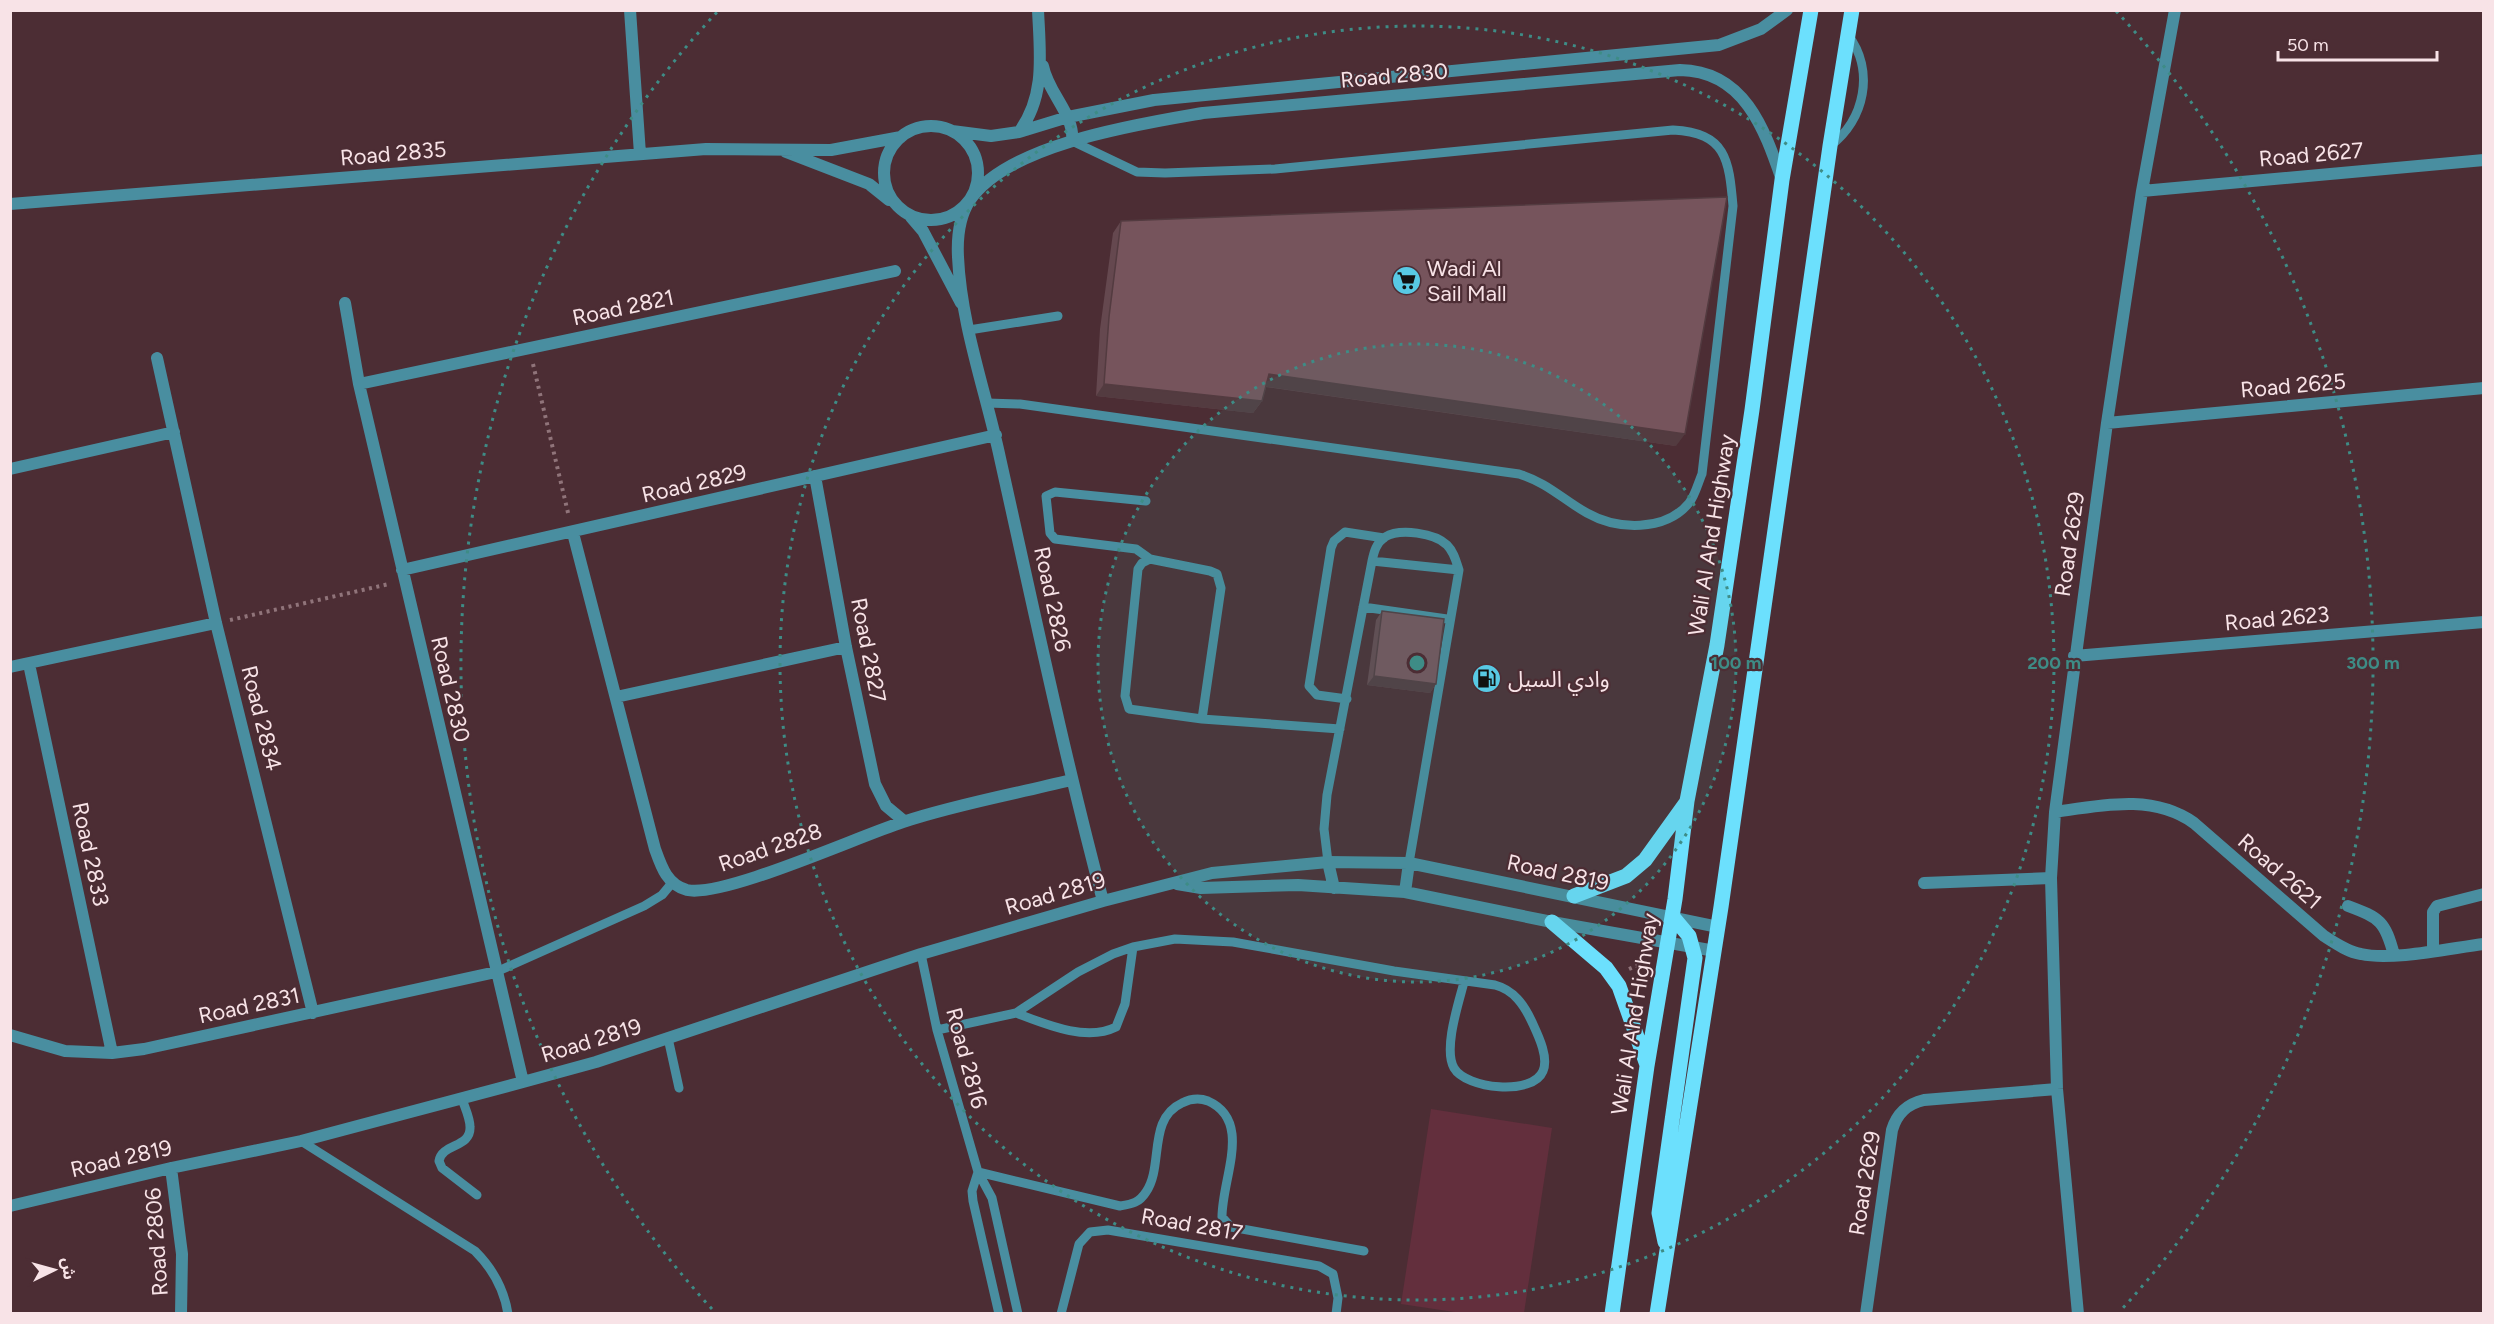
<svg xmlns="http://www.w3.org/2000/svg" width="2494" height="1324" viewBox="0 0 2494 1324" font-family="Figtree,'Noto Sans Arabic',sans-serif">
	<rect width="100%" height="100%" fill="#4c2d34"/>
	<!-- pitch -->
	<path fill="#632f3d" d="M1431,1109L1552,1128L1524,1313H1461L1401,1304Z"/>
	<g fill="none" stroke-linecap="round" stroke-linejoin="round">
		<!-- path -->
		<path stroke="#90747a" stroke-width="4" stroke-dasharray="3 4.5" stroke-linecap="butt" d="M533,364L569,517
			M230,620L389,584
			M1629,969L1636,966L1648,968"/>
		<!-- lane -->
		<path stroke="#498ea0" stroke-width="9" d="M1830,146C1865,120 1875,70 1848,35
			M969,330L1058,316
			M987,403L1020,404L1519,474C1548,483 1562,499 1587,513C1617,530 1665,532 1689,503C1695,496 1698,483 1702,474L1733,206C1729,159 1726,133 1673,130L1275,169L1165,173L1137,172L1072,141
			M1146,501L1055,492L1046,496L1050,533L1055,539L1136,549L1150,559
			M1372,561L1459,570
			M1363,607L1447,619
			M1347,699L1317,695L1309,686L1331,548L1334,541L1345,532L1384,538
			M1202,719L1221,588L1217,574L1210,571L1150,559L1142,563L1138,569L1125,696L1129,709L1202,719L1340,729
			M1328,862L1324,829L1327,795L1372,561C1374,552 1376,543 1385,537C1400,528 1435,533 1447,545C1454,552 1456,561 1459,570L1409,863
			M921,954L937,1030L978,1172L992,1198L1018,1314
			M496,972L644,906L662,895L672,883
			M1016,1013C1045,1024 1086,1042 1116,1027L1125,1004L1133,947
			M937,1030L1016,1013L1078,972L1113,954L1133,947L1175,939L1233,942L1394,971L1495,985C1514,990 1524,1005 1532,1022C1538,1035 1549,1057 1543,1071C1533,1096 1466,1089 1454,1068C1443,1049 1459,1002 1464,982
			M668,1038L679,1088
			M462,1099C465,1108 470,1118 470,1127C471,1148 442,1143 439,1161L442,1168L477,1195
			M301,1141L475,1251C493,1269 504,1288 508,1314
			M978,1172L1120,1206C1132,1204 1139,1203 1146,1192C1164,1166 1147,1119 1182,1103C1190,1099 1200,1098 1208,1101C1253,1121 1222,1178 1222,1217L1231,1227L1364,1251
			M978,1172L972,1191L973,1201L999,1314
			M1061,1314L1079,1244L1090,1232L1108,1230L1319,1266L1333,1274L1338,1298L1336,1314"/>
		<!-- street -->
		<path stroke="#498ea0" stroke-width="12" d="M630,10L640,154
			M1043,66C1048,93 1075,115 1072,141
			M884 173a47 47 0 1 1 94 0a47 47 0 1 1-94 0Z
			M952,131L991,136L1019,132L1068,117L1154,100L1719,45L1761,29L1787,10
			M1019,132C1046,96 1040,54 1038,10
			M786,152L869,184L889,200
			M2142,191L2484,160
			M10,204L706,149L831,150L901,137
			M911,217L923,231L961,303
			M345,303L359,384L523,1082
			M157,358L216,623L313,1013
			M359,384L895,271
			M2107,423L2484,388
			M10,469L174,432
			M815,476L846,647L875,784L886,806L904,821
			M573,533L655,849C661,866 667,885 687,890C723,898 859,836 903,822C957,804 1015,794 1071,780
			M402,570L996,435
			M2074,656L2484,622
			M29,664L112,1053
			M10,667L216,623
			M616,697L846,647
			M2055,812C2103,805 2153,794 2194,823L2324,936C2335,943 2348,952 2361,954C2392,961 2451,948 2484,944
			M1328,862L1334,888
			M1924,883L2051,878
			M1177,884L1201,888L1298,885L1405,892L1552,922L1715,951
			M1405,892L1409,863
			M1103,901C1064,754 1033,606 1000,458C986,392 961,325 958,257C957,238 959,217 970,200C1008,144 1139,124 1203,113L1680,70C1744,71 1764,128 1782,180
			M2348,906C2380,918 2385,921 2394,955
			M2433,950V912L2437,906L2484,894
			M10,1035L65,1051L112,1053L144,1049L496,972
			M171,1168L182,1254L181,1314
			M10,1206L171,1168L301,1141L523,1082L596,1062L921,954L1103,901L1212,873L1328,862L1409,863L1718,927
			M1866,1314L1892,1130C1897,1113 1907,1104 1924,1100L2057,1089
			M2078,1314L2057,1089L2051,878L2055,812L2107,423L2142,191L2175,10"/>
		<!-- primary -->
		<path stroke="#6ce0fd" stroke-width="15" d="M1574,896L1626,876L1645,860L1686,803
			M1552,922L1606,968L1619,986L1647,1065
			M1665,1242L1659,1213L1695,958L1689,936L1673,917
			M1612,1314L1647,1066L1675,899L1687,801L1717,645L1752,410L1782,180L1811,10
			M1657,1314L1721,907L1830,146L1852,10"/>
	</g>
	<!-- wall -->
	<path fill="#65484f" d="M1121,221L1676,446L1266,387L1262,401L1253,413L1096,396L1100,329L1113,233Z
		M1382,611L1436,684L1430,693L1367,685L1376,620Z"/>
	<!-- shaded-wall -->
	<path fill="#533b40" d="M1269,374L1685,434L1676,446L1261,386Z
		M1104,384L1262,401L1253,413L1096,396Z
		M1374,676L1436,684L1430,693L1367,685Z"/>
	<!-- building -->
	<path fill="#76545c" stroke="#533b40" stroke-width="1.5" d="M1727,197L1685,434L1269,374L1262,401L1104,384L1109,317L1121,221Z
		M1382,611L1444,619L1436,684L1374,676Z"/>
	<!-- distance rings -->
	<circle cx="1417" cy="663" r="319" fill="#3e8c86" fill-opacity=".12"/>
	<g fill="none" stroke="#3e8c86" stroke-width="3" stroke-dasharray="3 6">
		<circle cx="1417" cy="663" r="319"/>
		<circle cx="1417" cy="663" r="637"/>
		<path d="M712 1309A956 956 0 0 1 718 11M2116 11A956 956 0 0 1 2122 1309"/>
	</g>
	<!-- icons -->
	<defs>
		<symbol id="supermarket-disc" viewBox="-11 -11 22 22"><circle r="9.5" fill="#58c9e4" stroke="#4c2d34"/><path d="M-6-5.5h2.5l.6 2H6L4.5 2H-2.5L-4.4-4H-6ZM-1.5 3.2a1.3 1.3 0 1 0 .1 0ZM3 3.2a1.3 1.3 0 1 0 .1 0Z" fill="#111"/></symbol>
		<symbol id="fuel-disc" viewBox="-11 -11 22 22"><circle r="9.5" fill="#58c9e4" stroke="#4c2d34"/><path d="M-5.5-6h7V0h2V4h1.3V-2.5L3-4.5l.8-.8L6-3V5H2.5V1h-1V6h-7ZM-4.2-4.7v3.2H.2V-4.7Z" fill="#111"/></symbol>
	</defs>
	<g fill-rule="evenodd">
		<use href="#supermarket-disc" x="1390" y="264" width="33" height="33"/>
		<use href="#fuel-disc" x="1470" y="662" width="33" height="33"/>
	</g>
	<g text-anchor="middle" stroke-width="4.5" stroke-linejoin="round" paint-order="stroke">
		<!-- street labels -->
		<g font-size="22" fill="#f8e3e7" stroke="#4c2d34">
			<text transform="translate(1394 75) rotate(-5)" y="8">Road 2830</text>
			<text transform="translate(393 153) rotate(-5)" y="8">Road 2835</text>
			<text transform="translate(2311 154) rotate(-5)" y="8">Road 2627</text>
			<text transform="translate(623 307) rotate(-12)" y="8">Road 2821</text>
			<text transform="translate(2293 385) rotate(-5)" y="8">Road 2625</text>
			<text transform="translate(694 483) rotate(-13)" y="8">Road 2829</text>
			<text transform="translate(1711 535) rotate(-81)" y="8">Wali Al Ahd Highway</text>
			<text transform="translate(2069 544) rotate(-82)" y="8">Road 2629</text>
			<text transform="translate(1053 599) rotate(78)" y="8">Road 2826</text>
			<text transform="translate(2277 618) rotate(-5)" y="8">Road 2623</text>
			<text transform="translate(869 650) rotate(79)" y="8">Road 2827</text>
			<text transform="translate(451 689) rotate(77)" y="8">Road 2830</text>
			<text transform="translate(262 718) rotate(76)" y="8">Road 2834</text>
			<text transform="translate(770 847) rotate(-19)" y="8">Road 2828</text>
			<text transform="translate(91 854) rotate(78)" y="8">Road 2833</text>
			<text transform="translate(2280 871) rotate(41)" y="8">Road 2621</text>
			<text transform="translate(1558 872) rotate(12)" y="8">Road 2819</text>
			<text transform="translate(1055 893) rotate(-16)" y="8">Road 2819</text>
			<text transform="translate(249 1005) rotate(-12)" y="8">Road 2831</text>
			<text transform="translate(1634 1014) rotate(-81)" y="8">Wali Al Ahd Highway</text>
			<text transform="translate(591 1040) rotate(-17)" y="8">Road 2819</text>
			<text transform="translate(967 1058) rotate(75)" y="8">Road 2816</text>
			<text transform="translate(121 1158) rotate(-13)" y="8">Road 2819</text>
			<text transform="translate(1864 1183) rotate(-81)" y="8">Road 2629</text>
			<text transform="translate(1192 1224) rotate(10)" y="8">Road 2817</text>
			<text transform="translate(156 1242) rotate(-94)" y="8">Road 2806</text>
		</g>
		<!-- poi labels -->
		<g font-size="22" fill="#f8e3e7" stroke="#4c2d34" text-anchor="start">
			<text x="1427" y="276">Wadi Al<tspan x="1427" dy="25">Sail Mall</tspan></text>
			<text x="1508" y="687">وادي السيل</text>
		</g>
	</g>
	<circle cx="1417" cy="663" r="9" fill="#3e8c86" stroke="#4c2d34" stroke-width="3"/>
	<g font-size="18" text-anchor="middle" font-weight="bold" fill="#3e8c86" stroke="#4c2d34" stroke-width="4.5" stroke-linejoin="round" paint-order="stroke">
		<text x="1736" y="669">100 m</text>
		<text x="2054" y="669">200 m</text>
		<text x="2373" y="669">300 m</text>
	</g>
	<!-- border -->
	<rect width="2494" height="1324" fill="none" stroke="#f8e3e7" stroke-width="24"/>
	<!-- north arrow -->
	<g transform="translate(54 1270) rotate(85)" stroke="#4c2d34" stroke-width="4.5" paint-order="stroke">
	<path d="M0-4.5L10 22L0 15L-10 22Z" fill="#f8e3e7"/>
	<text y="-9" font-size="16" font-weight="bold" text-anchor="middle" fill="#f8e3e7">ش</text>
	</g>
	<!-- scale -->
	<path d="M2278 51v9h159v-9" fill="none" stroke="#f8e3e7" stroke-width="3"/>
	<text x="2287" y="51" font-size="18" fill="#f8e3e7" stroke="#4c2d34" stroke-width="4.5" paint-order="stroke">50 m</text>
</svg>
